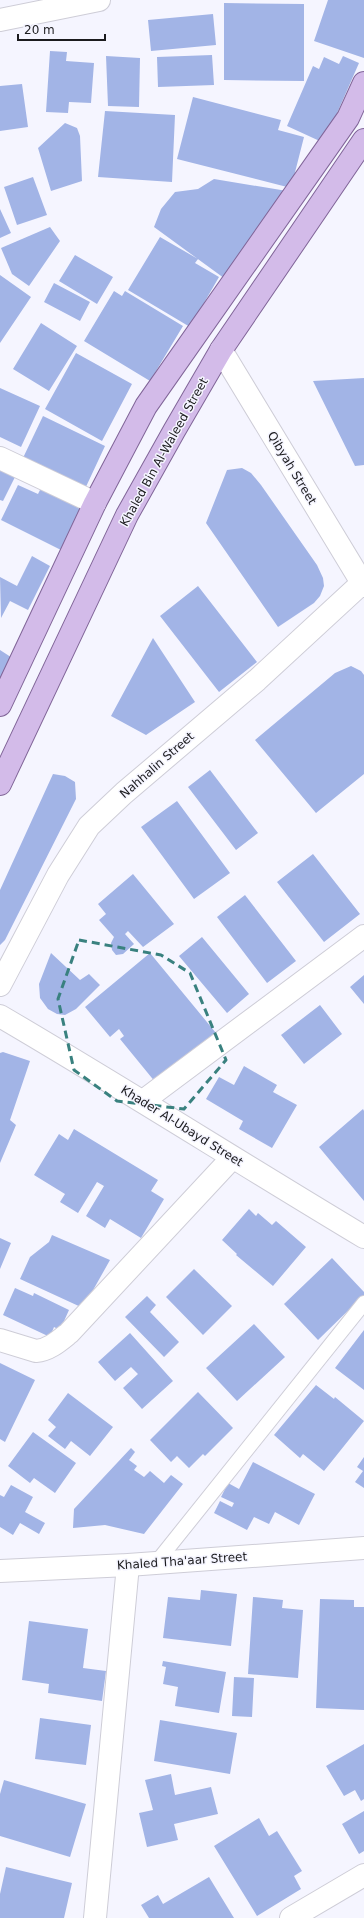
<svg xmlns="http://www.w3.org/2000/svg" width="364" height="1918" viewBox="0 0 364 1918" font-family="'DejaVu Sans',sans-serif">
	<rect width="100%" height="100%" fill="#f5f5ff"/>
	<!-- building -->
	<path fill="#a2b4e6" d="M328,0H364V58L314,41Z
		M224,3L304,4V81L224,80Z
		M213,14L216,45L151,51L148,20Z
		M50,51L67,52L66,61L94,63L91,103L69,102L68,113L46,112Z
		M212,55L214,85L158,87L157,57Z
		M106,56L140,58L139,107L108,106Z
		M343,56L359,63L324,143L287,126L313,66L319,69L324,57L339,64Z
		M22,84L28,127L0,131V86Z
		M193,97L281,120L278,130L304,137L291,188L177,159Z
		M105,111L175,115L172,182L98,177Z
		M65,123L77,128L80,136L82,181L51,191L38,148Z
		M33,177L47,215L17,225L4,187Z
		M214,179L293,192L228,281L154,227L161,209L175,192L198,189Z
		M0,209L11,233L0,238Z
		M50,227L60,241L29,286L12,274L1,248Z
		M160,237L198,259L195,263L219,277L190,327L128,290Z
		M75,255L113,277L97,304L59,281Z
		M0,275L31,297L0,343Z
		M54,283L90,302L80,321L44,302Z
		M114,291L122,296L125,291L183,326L150,381L84,341Z
		M41,323L77,346L49,391L13,369Z
		M76,353L132,384L102,441L45,409Z
		M364,378V465L355,466L313,381Z
		M0,388L40,406L21,447L0,437Z
		M43,416L105,446L84,491L22,460Z
		M0,467L16,475L3,501L0,500Z
		M242,468L251,473L261,485L317,565L323,578L324,586L320,596L314,603L278,627L206,523L227,470Z
		M18,485L38,494L42,486L84,506L63,551L1,520Z
		M32,556L50,566L28,610L10,601L1,618L0,577L17,586Z
		M198,586L257,662L219,692L160,616Z
		M153,638L195,702L146,735L111,716Z
		M0,650L17,661L0,687Z
		M351,666L361,671L364,675V774L316,813L255,740L335,673Z
		M210,770L258,833L236,850L188,787Z
		M53,774L65,776L75,782L76,799L5,940L0,945V890Z
		M177,801L230,873L194,899L141,827Z
		M313,854L360,914L324,942L277,882Z
		M133,874L174,924L143,947L128,931L125,934L134,944L123,954L116,955L112,950L111,943L114,937L99,920L106,914L98,904Z
		M245,895L296,961L267,983L217,917Z
		M202,937L249,994L227,1013L179,956Z
		M51,953L80,980L89,974L100,985L76,1009L65,1015L57,1014L48,1009L40,998L39,984Z
		M150,953L216,1033L156,1083L120,1039L124,1036L119,1029L110,1037L85,1007Z
		M364,975V1004L350,987Z
		M320,1005L342,1034L304,1064L281,1035Z
		M3,1052L30,1061L10,1120L16,1125L0,1163V1053Z
		M244,1066L277,1085L273,1092L297,1105L272,1148L239,1129L243,1121L206,1099L219,1077L234,1085Z
		M363,1109L364,1111V1201L319,1147Z
		M74,1129L158,1180L151,1191L164,1199L141,1238L110,1219L105,1228L86,1216L104,1186L97,1182L78,1213L60,1202L65,1194L34,1175L59,1134L68,1140Z
		M249,1209L256,1216L258,1213L272,1225L276,1221L306,1247L273,1286L236,1255L237,1254L222,1240Z
		M52,1235L110,1260L83,1308L20,1279L30,1257L49,1242Z
		M0,1238L11,1243L0,1269Z
		M332,1258L364,1292V1295L318,1340L284,1304Z
		M194,1269L232,1306L203,1335L166,1297Z
		M15,1288L33,1296L34,1293L69,1310L60,1330L54,1327L50,1337L3,1315Z
		M147,1296L156,1305L150,1312L179,1342L164,1357L125,1317Z
		M254,1324L285,1357L237,1401L206,1368Z
		M364,1330V1390L335,1368Z
		M130,1333L173,1381L142,1409L123,1388L138,1374L131,1367L115,1381L98,1362Z
		M0,1363L35,1380L5,1442L0,1439Z
		M316,1385L334,1399L335,1397L364,1421L324,1471L303,1454L300,1458L274,1435Z
		M198,1392L233,1428L205,1456L203,1454L189,1468L177,1456L171,1462L150,1440Z
		M68,1393L113,1427L90,1456L71,1441L65,1449L48,1436L56,1427L48,1420Z
		M33,1432L76,1463L55,1493L34,1478L30,1483L8,1466Z
		M131,1448L135,1452L129,1460L137,1466L134,1470L144,1477L150,1471L164,1483L171,1475L183,1484L144,1534L105,1525L73,1528L74,1509Z
		M364,1457V1488L355,1482L363,1471L357,1467Z
		M253,1462L315,1494L299,1525L275,1512L269,1524L254,1517L247,1530L214,1513L220,1501L232,1507L234,1503L221,1497L228,1483L239,1489Z
		M11,1485L33,1497L25,1512L45,1523L39,1534L20,1523L13,1535L0,1527V1495L4,1497Z
		M201,1590L237,1594L231,1646L163,1638L168,1597L200,1600Z
		M253,1597L283,1600L282,1608L303,1610L298,1678L248,1674Z
		M320,1599L354,1600V1607H364V1710L316,1708Z
		M29,1621L88,1629L83,1668L106,1671L102,1701L48,1693L49,1684L22,1680Z
		M163,1661L226,1672L219,1713L175,1706L178,1687L163,1684L166,1667L162,1666Z
		M234,1677L254,1678L252,1717L232,1716Z
		M40,1718L91,1725L86,1765L35,1759Z
		M160,1720L237,1733L230,1774L154,1761Z
		M364,1744V1799L361,1801L355,1790L344,1796L326,1766Z
		M171,1774L175,1795L211,1787L218,1814L174,1824L178,1840L147,1847L139,1813L153,1810L145,1780Z
		M4,1780L86,1804L70,1857L0,1836V1794Z
		M364,1811V1851L359,1854L342,1824Z
		M259,1818L269,1836L277,1831L302,1871L294,1876L301,1889L257,1916L214,1846Z
		M6,1867L72,1883L64,1918H0V1894Z
		M209,1877L234,1918H149L141,1905L158,1895L163,1904Z"/>
	<g fill="none" stroke-linecap="round" stroke-linejoin="round">
		<defs>
			<path id="service" d="M156,1563L364,1303"/>
			<path id="minor" d="M0,20L99,0
				M0,458L95,503
				M0,985L58,875L89,826L124,793L257,680L362,583
				M0,1016C123,1088 242,1164 364,1237
				M143,1101L364,936
				M0,1340L36,1351C49,1350 59,1341 69,1333L232,1158
				M95,1918L128,1565"/>
			<path id="tertiary" d="M221,350L364,586
				M0,1571L128,1565L364,1548
				M291,1918L364,1875"/>
			<path id="primary" d="M0,705L95,503L146,406L348,118L364,83
				M0,784L127,515L174,431L221,350L364,140"/>
		</defs>
		<!-- service casing -->
		<use href="#service" stroke="#cecdd7" stroke-width="16"/>
		<!-- minor casing -->
		<use href="#minor" stroke="#cecdd7" stroke-width="24"/>
		<!-- tertiary casing -->
		<use href="#tertiary" stroke="#cecdd7" stroke-width="24"/>
		<!-- primary casing -->
		<use href="#primary" stroke="#806598" stroke-width="24"/>
		<!-- service -->
		<use href="#service" stroke="#fff" stroke-width="14"/>
		<!-- minor -->
		<use href="#minor" stroke="#fff" stroke-width="22"/>
		<!-- tertiary -->
		<use href="#tertiary" stroke="#fff" stroke-width="22"/>
		<!-- primary -->
		<use href="#primary" stroke="#d3bbe9" stroke-width="22"/>
	</g>
	<!-- marked area -->
	<path fill="none" stroke="#39817f" stroke-width="3" stroke-dasharray="8 5" stroke-linejoin="round" d="M79,940L161,955L190,973L226,1060L184,1109L117,1101L74,1070L58,999Z"/>
	<g text-anchor="middle" stroke-width="3" stroke-linejoin="round" paint-order="stroke">
		<!-- street labels -->
		<g font-size="12" fill="#1b1b1e" stroke="#f5f5ff">
			<text transform="translate(164 452) rotate(-61)" y="4">Khaled Bin Al-Waleed Street</text>
			<text transform="translate(292 468) rotate(59)" y="4">Qibyah Street</text>
			<text transform="translate(157 765) rotate(-41)" y="4">Nahhalin Street</text>
			<text transform="translate(182 1126) rotate(32)" y="4">Khader Al-Ubayd Street</text>
			<text transform="translate(182 1561) rotate(-4)" y="4">Khaled Tha'aar Street</text>
		</g>
	</g>
	<!-- scale -->
	<path d="M18 34v6h87v-6" fill="none" stroke="#1b1b1e" stroke-width="2"/>
	<text x="24" y="34" font-size="12" fill="#1b1b1e" stroke="#f5f5ff" stroke-width="3" paint-order="stroke">20 m</text>
</svg>
